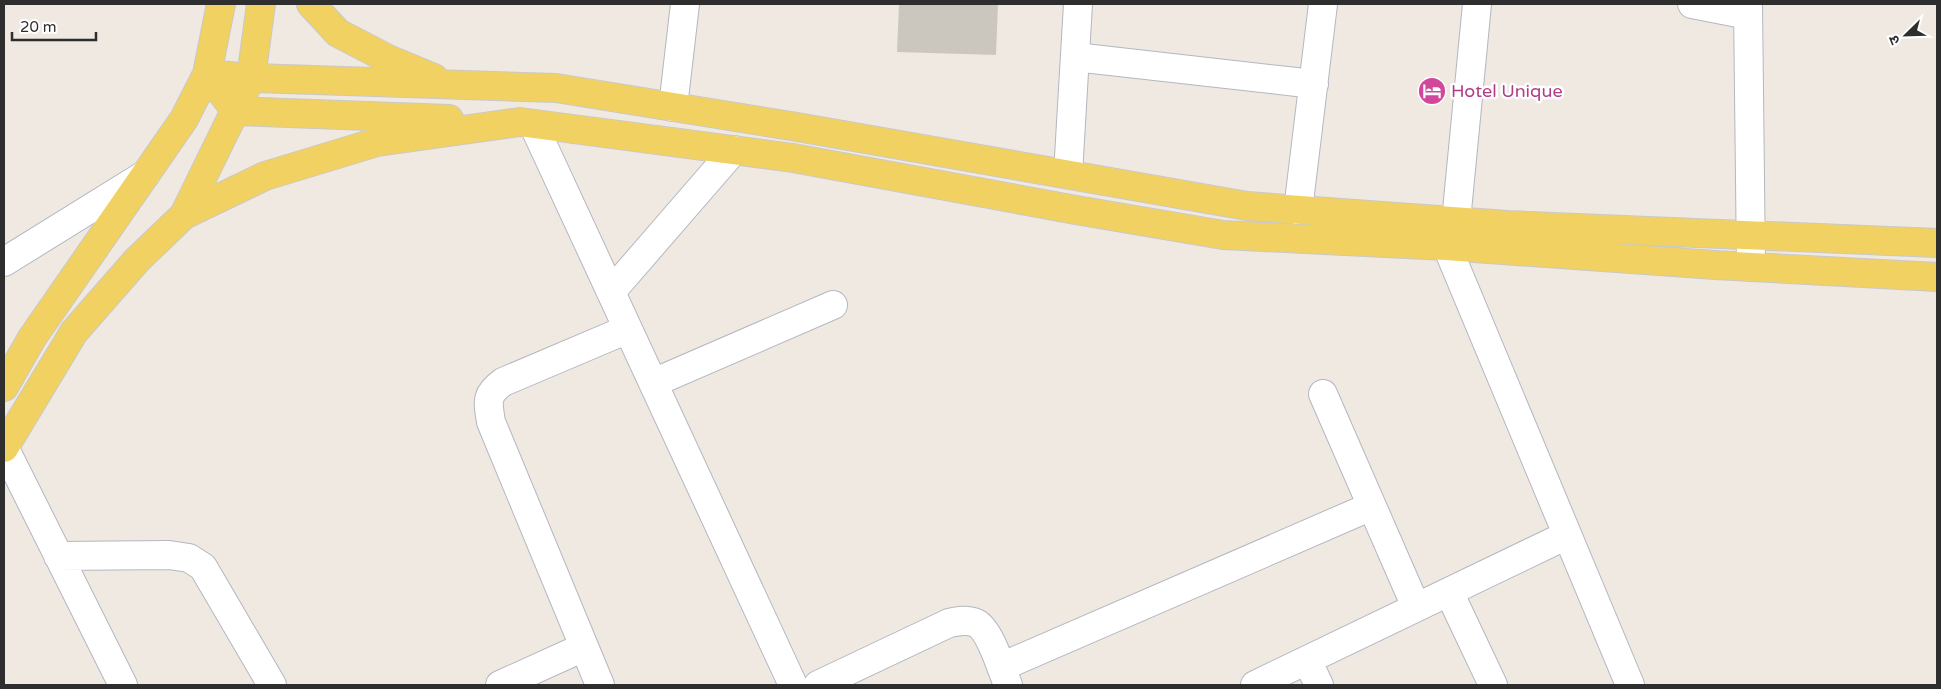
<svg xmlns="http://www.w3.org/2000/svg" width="1941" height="689" viewBox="0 0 1941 689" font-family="'Varela Round','Noto Sans Devanagari',sans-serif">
	<rect width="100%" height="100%" fill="#efe9e1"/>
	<!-- building -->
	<path fill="#cbc7bf" d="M899,4H998L996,55L897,52Z"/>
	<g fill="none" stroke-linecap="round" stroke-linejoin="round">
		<defs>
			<path id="minor" d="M1692,4L1748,15
				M1748,4L1751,267
				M1075,57L1314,84
				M673,107L685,4
				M533,124L793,685
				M1068,174L1078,4
				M1298,210L1323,4
				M1456,221L1477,4
				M1438,225L1630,685
				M4,262L146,174
				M611,292L734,150
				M653,383L833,305
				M1323,394L1416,607
				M4,447L123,685
				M58,556L169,555L189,558L203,567L272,685
				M1449,592L1493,685
				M1307,660L1319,685
				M1001,667L1372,506
				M500,685L584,647
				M600,685L491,422C488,402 485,395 503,382L628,329
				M818,685L949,623C958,621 967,619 976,623C990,630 1002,670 1008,685
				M1255,685L1567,535"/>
			<path id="major" d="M221,4L207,74L236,111L449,119
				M311,4L338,33L388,59L434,78
				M184,215L251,78L261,4
				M4,387L32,338L184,119L207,74L251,78L556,88L797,127L1247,206L1507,225L1937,243
				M4,448L74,332L137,260L184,215L265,176L377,142L520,122L793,158L1076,210L1223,235L1446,246L1715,265L1937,277"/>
		</defs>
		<!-- minor casing -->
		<use href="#minor" stroke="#b4b7c1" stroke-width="30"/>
		<!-- major casing -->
		<use href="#major" stroke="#c9c9c9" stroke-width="30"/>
		<!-- minor -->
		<use href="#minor" stroke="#fff" stroke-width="28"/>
		<!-- major -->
		<use href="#major" stroke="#f2d163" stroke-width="28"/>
	</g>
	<!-- icons -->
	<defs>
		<symbol id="hotel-disc" viewBox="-11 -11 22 22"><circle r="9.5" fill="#d1479c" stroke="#fff"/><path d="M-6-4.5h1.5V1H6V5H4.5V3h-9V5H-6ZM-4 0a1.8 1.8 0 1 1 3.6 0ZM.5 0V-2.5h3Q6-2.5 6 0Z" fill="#fff"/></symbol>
	</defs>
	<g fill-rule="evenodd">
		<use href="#hotel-disc" x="1416" y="75" width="32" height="32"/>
	</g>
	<g text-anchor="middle" stroke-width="5" stroke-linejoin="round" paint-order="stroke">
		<!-- hotel labels -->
		<g font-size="18" fill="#b23c85" stroke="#fff" text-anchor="start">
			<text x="1451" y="97">Hotel Unique</text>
		</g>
	</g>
	<!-- border -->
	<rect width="1941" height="689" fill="none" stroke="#2e2e2e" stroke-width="10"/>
	<!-- north arrow -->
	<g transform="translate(1906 35) rotate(247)" stroke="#ffffff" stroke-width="4" paint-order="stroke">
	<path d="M0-4L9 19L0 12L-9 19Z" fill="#2e2e2e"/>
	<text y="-8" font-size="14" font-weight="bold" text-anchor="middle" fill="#2e2e2e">उ</text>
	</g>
	<!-- scale -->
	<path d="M12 32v8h84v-8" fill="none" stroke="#2e2e2e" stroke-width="2.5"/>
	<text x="20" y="32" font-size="15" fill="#2e2e2e" stroke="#ffffff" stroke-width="4" paint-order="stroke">20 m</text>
</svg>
